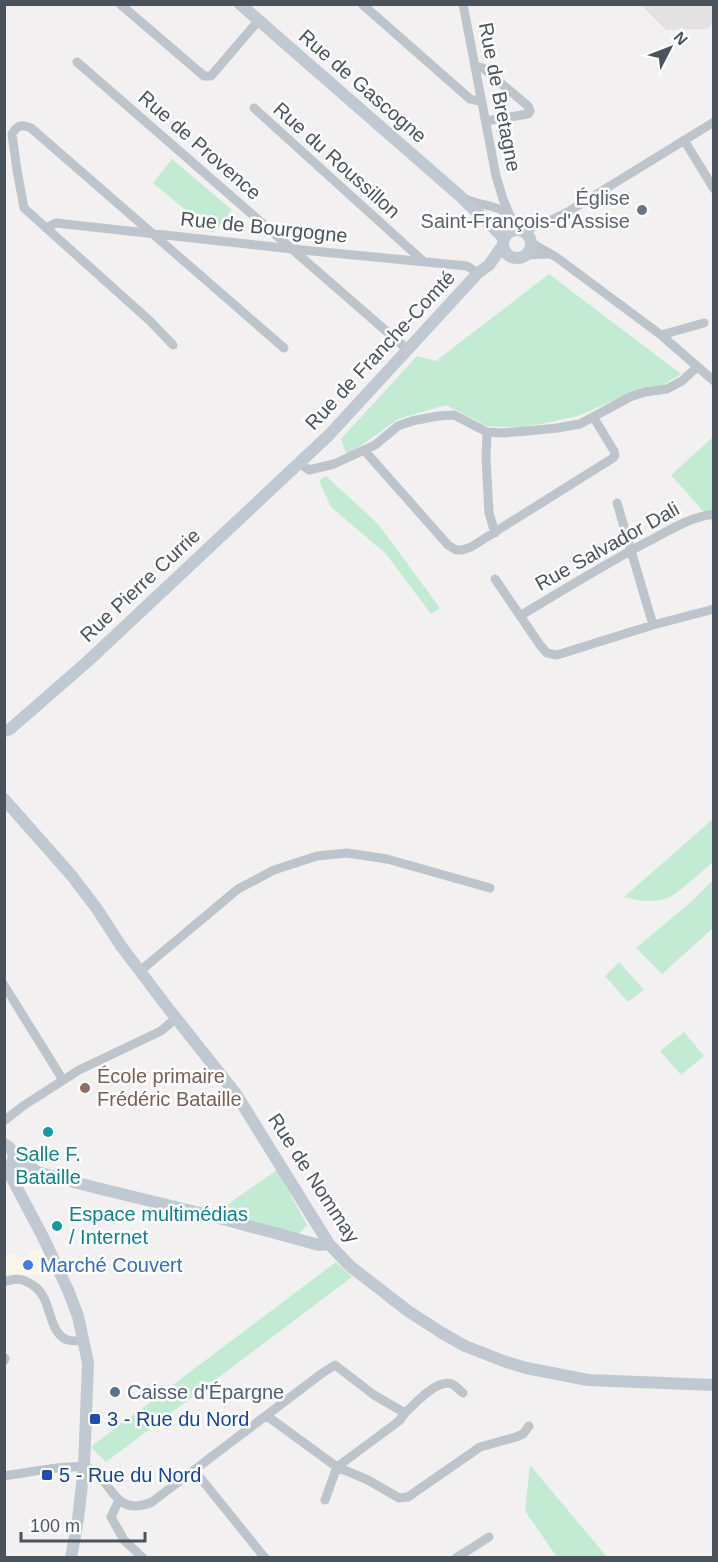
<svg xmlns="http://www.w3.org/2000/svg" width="718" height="1562" viewBox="0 0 718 1562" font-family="Helvetica,sans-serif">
	<rect width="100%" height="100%" fill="#f2f0f0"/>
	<!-- commercial -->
	<path fill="#fbf6ec" d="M32,1249L42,1250L53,1275L6,1274V1254L19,1255V1257H28Z"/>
	<!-- education -->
	<path fill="#e3e1e1" d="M641,5H713V23L707,29L666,30Z"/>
	<!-- green -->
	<path fill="#c3ebd3" d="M172,159L232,210L213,233L153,183Z
		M549,274L681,374L658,388L617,399L578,416L522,428L487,426L446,405L398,419L347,456L341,439L417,356L436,361Z
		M713,437V522L671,475Z
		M326,476L378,524L440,608L431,614L386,554L331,507L319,481Z
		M713,819V862C703,870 678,894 668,898C654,903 638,901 624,897Z
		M713,880V928L662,974L636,948L692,901Z
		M619,962L644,990L628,1002L605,976Z
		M684,1032L704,1056L681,1075L660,1051Z
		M277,1170L307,1225L298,1234L215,1213Z
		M336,1262L352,1277L106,1462L92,1448L93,1445Z
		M530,1465L607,1557H557L525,1511Z"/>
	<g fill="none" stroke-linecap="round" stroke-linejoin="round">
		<!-- street -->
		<path stroke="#bdc4cb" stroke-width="9" d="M120,4L204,76H211L258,21
			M362,4L470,99L482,102
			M463,4L496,176L503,199L516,230
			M77,62L408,350
			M475,66L483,68L528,106L530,111L528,114L486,121
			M254,108L423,261
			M684,140L714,189
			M466,199C483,207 492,203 509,214
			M46,228L56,223L292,249L467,266L478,273
			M522,231L549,221L566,213L714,122
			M531,243L556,257L661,335L714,381
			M525,255L549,254
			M661,335L704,323
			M173,345L150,321L24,208L17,170L12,134C17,125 22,124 31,128L284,348
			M487,432L486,458L489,513L495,533
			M364,450L448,545L456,550H462L471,547L613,458L615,455L614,451L594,418
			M299,463L309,470L334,464L375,445L398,426L412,421L438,416L454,415L487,432L502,433L528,431L557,428L580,424L630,397L645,392L667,389L682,381L697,367
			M617,503L653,625
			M495,579L540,645L547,653L557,655L653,625L714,609
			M520,616C563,590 605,564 649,541C670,530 690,517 714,514
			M140,971L238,889L274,870L317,856L347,853L387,859L490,888
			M4,985L63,1080
			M4,1121L23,1106L79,1070L161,1031L176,1018
			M4,1282C15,1278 21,1278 31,1284C53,1296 46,1328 65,1339C71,1342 78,1341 84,1340
			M4,1361L5,1358
			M405,1413C416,1403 436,1379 452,1384C456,1386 459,1390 463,1393
			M267,1416L337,1467L368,1480L399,1498L408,1497L480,1447L516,1437L523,1434L529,1426
			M194,1470L265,1558
			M4,1476C26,1473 48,1468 70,1467C74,1467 80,1466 84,1467C112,1472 110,1520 152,1502L321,1374L335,1365L374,1395L405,1413L399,1421L337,1467
			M119,1500L111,1517L124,1540L143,1558
			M325,1500L337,1467
			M456,1558L489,1537"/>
		<!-- secondary -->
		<path stroke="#c0c8d2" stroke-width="12" d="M240,4L460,196C474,211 491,223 504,239
			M503 244a14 14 0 1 1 28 0a14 14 0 1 1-28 0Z
			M4,731L10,729L87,662L329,435L478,273L489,265L503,245
			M4,799L72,876L97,909L121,946L168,1008L236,1094L329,1244L350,1266L408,1311L442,1333L465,1346L506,1362L526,1368L588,1380L714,1385
			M4,1144C14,1149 17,1159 9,1167
			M13,1163L28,1165L37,1172L89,1186L212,1216L319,1245L329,1244
			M7,1169L43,1237L68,1290L78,1316L88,1363L84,1467L78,1519L71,1558"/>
	</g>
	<!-- markers -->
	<circle fill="#6b7280" stroke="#fff" stroke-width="2" cx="642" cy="210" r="6"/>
	<circle fill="#8d6e63" stroke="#fff" stroke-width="2" cx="85" cy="1088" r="6"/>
	<g fill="#0f9aa8" stroke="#fff" stroke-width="2">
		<circle cx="48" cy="1132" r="6"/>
		<circle cx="57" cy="1226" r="6"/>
	</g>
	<circle fill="#3f7fe0" stroke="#fff" stroke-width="2" cx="28" cy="1265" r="6"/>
	<circle fill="#5c6f8a" stroke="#fff" stroke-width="2" cx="115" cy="1392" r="6"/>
	<g fill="#1a4fb4" stroke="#fff" stroke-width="2">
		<rect x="89" y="1413" width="12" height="12" rx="3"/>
		<rect x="41" y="1469" width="12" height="12" rx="3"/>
	</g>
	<g text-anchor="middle" stroke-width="5" stroke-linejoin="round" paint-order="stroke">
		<!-- street labels -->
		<g font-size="20" fill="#4a535c" stroke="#fff">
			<text transform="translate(363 86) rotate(41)" y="7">Rue de Gascogne</text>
			<text transform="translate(500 97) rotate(79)" y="7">Rue de Bretagne</text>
			<text transform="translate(200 145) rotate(41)" y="7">Rue de Provence</text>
			<text transform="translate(337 160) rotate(42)" y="7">Rue du Roussillon</text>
			<text transform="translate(264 227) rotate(6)" y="7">Rue de Bourgogne</text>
			<text transform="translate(380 350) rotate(-47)" y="7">Rue de Franche-Comté</text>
			<text transform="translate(607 546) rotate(-29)" y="7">Rue Salvador Dali</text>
			<text transform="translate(140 585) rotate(-43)" y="7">Rue Pierre Currie</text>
			<text transform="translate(314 1178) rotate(57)" y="7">Rue de Nommay</text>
		</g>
		<!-- worship labels -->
		<g font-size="20" fill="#5b616d" stroke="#fff" text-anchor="end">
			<text x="630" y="205">Église<tspan x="630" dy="23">Saint-François-d'Assise</tspan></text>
		</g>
		<!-- education labels -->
		<g font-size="20" fill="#785e54" stroke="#fff" text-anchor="start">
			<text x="97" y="1083">École primaire<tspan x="97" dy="23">Frédéric Bataille</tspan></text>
		</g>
		<!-- culture labels -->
		<g font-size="20" fill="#0d838f" stroke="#fff">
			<text x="48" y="1161">Salle F.<tspan x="48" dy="23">Bataille</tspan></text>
			<text x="69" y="1221" text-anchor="start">Espace multimédias<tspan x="69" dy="23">/ Internet</tspan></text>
		</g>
		<!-- shop labels -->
		<g font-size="20" fill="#366cbe" stroke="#fff" text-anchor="start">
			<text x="40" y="1272">Marché Couvert</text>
		</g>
		<!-- service labels -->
		<g font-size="20" fill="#4e5e75" stroke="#fff" text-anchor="start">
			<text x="127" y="1399">Caisse d'Épargne</text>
		</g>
		<!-- transit labels -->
		<g font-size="20" fill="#164399" stroke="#fff" text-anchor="start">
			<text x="107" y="1426">3 - Rue du Nord</text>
			<text x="59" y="1482">5 - Rue du Nord</text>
		</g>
	</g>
	<!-- border -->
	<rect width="718" height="1562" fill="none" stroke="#4a535c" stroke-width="12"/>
	<!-- north arrow -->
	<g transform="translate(670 48) rotate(48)" stroke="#ffffff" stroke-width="4.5" paint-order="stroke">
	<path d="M0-4.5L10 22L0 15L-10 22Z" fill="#4a535c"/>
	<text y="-9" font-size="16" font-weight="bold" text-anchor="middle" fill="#4a535c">N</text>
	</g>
	<!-- scale -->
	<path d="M21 1532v9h124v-9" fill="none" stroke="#4a535c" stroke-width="3"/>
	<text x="30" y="1532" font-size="18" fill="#4a535c" stroke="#ffffff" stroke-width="4.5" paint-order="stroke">100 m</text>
</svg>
